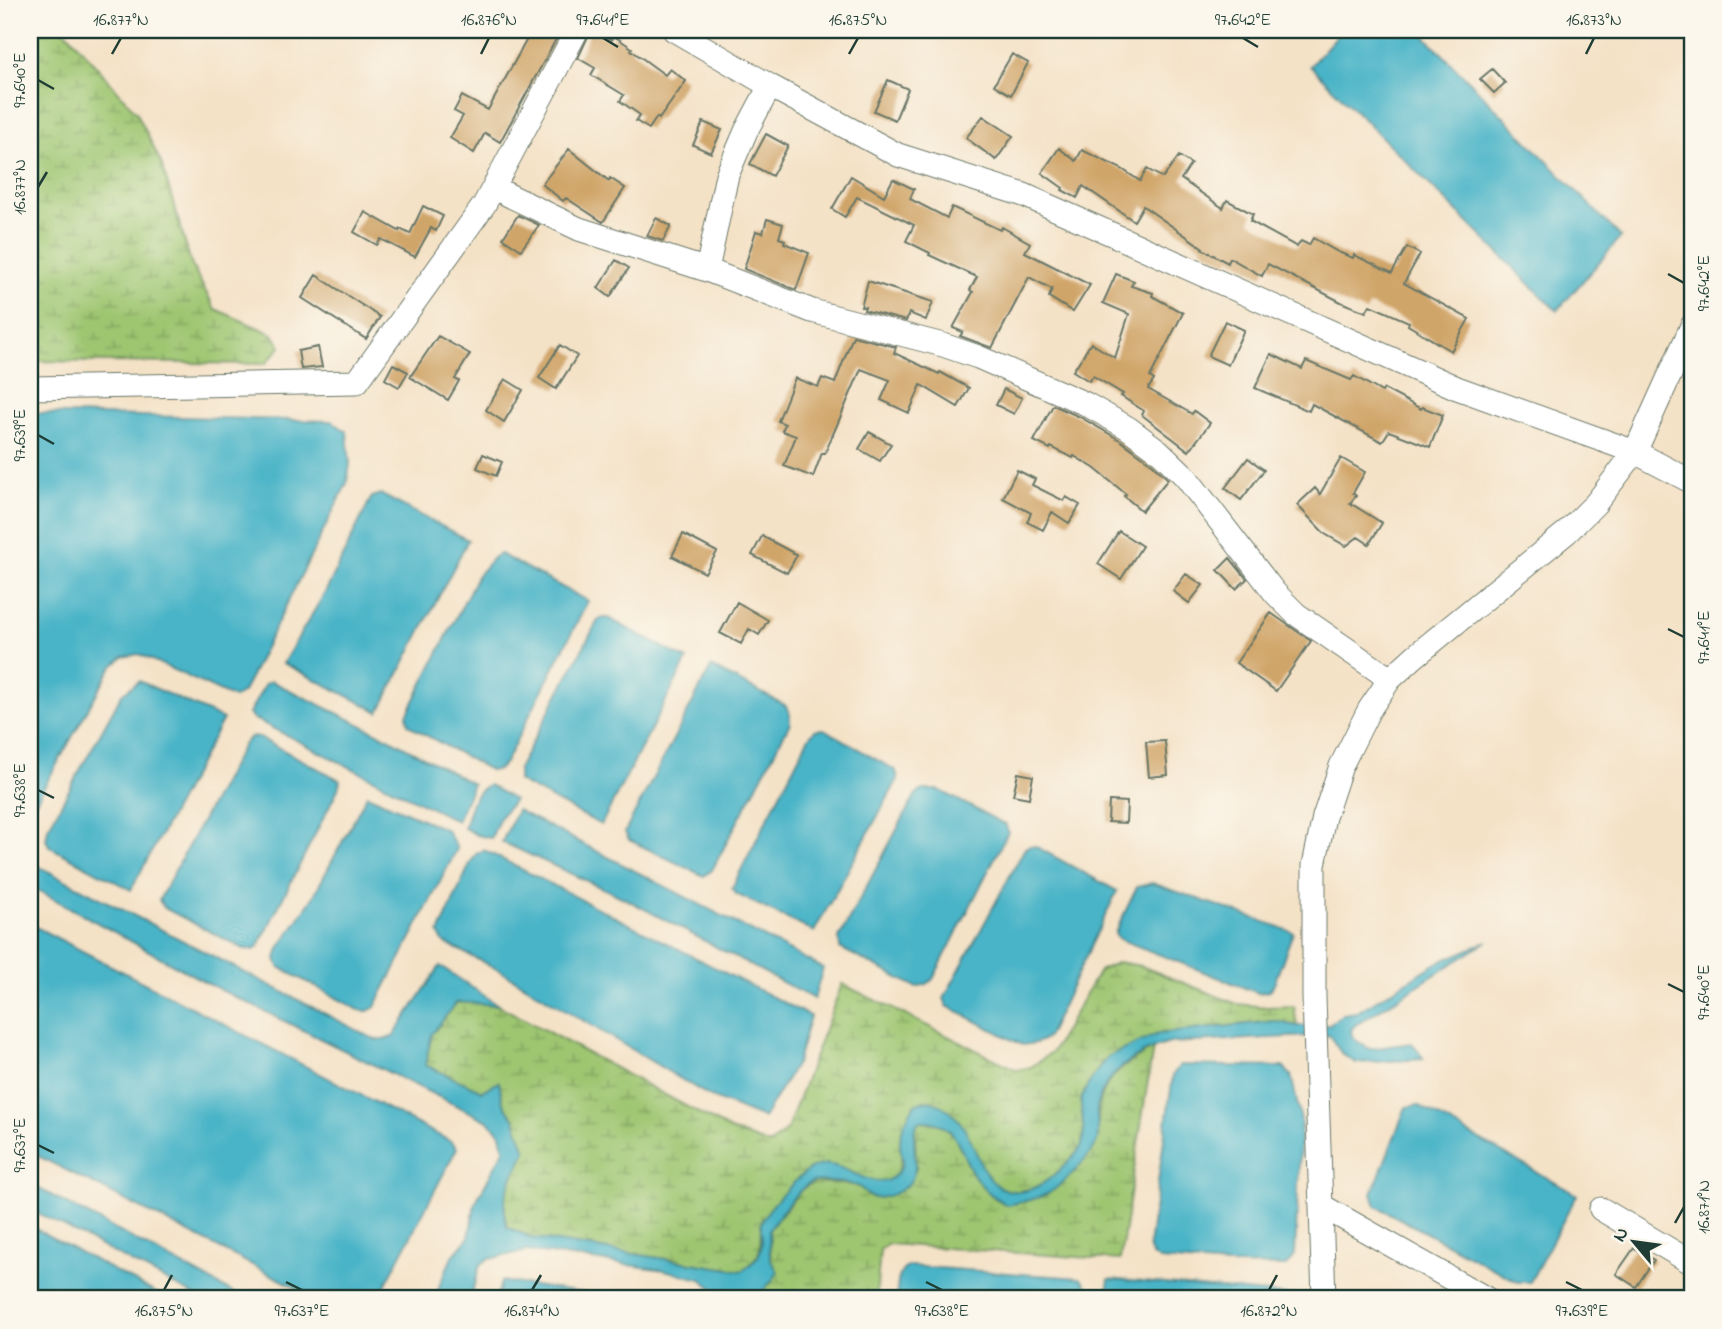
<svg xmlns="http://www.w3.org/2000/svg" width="1722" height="1329" viewBox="0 0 1722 1329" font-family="'Indie Flower',sans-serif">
	<defs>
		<pattern id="wetland-marsh" width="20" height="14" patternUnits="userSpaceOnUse" patternTransform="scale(1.75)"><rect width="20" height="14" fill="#9ec671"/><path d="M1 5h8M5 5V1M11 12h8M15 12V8" fill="none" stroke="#80a25e"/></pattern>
	</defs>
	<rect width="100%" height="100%" fill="#fbf7ec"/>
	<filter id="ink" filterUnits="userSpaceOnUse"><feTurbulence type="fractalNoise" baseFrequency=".0143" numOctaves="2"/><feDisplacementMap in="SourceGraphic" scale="14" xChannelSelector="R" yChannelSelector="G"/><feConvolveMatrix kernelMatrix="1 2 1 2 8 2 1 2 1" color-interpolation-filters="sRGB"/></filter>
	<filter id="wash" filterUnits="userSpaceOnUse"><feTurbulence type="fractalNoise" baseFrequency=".00686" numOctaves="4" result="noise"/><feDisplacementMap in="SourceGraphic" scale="28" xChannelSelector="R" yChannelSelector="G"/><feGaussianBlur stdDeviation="1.57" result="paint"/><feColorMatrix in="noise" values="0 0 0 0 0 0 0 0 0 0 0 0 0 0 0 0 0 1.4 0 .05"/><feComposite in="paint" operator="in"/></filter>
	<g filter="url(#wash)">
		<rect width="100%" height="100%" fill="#f4e2c7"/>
		<!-- wetland -->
		<path fill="url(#wetland-marsh)" stroke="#5e8252" stroke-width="2" d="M30,30H65L137,113L162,165L192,266L215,309L273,334L281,347L265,364L30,361Z
			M1118,962L1141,966L1237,1004L1267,1007L1294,1006L1297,1026L1274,1021L1158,1034L1102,1062L1081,1100L1084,1127L1082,1145L1074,1156L1049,1182L1038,1188L1010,1192L995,1185L925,1100L900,1142C903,1161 902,1183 875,1183C864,1182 839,1169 827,1164L762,1221C757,1247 768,1252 742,1271L532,1238L507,1227C499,1195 512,1179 526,1151L514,1118L503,1103L499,1083L482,1091L425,1065L431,1034L457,1002L498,1005L730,1130L770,1145L787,1129L842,984L1017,1070L1031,1067L1053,1051L1099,971Z
			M1153,1048L1120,1260L888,1244L880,1250L876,1299H750L772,1282L769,1230L801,1190L813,1182L854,1185L862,1188L870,1196L916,1170L915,1126L919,1121C955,1120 957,1143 971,1170C977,1181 987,1191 996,1199H1033L1098,1133C1096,1082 1113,1073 1153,1048Z"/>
		<!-- water -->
		<path fill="#4ab4c7" stroke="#34787e" stroke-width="2" d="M1342,30H1419L1621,237L1557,311L1310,66Z
			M30,413L332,421L347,432L350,464L347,483L243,692L234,698L139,654L123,657L111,668L30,812Z
			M380,494L468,540L379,712L283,663L326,591L369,502L372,497Z
			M500,554L588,601L505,763L499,769L491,771L413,728L408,724L407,715L477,576L494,557Z
			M601,618H608L687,660L601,825L518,781V769L597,622Z
			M711,667L785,705L790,714V723L712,870L704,876L629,840L625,832Z
			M139,681L223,719L131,890L50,847L46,840L48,828L122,694Z
			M271,681L390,739L473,784L457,821L252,718L249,714L265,684Z
			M824,729L896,771L898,779L814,932L736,894L732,888L809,737L815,730Z
			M256,736L340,780L338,789L258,947L254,950L244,949L164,908L159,900L243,745L249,738Z
			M489,785L514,800L500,817L491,838L477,835L464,828C469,811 472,792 489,785Z
			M923,790H939L1006,825L1008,832L933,979L927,984L916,987L840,948L839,938L916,794Z
			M367,795L447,830L457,849L375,1007L368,1011L359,1010L279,967L276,959L279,948L312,899Z
			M517,810L823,968L814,999L624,898L502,842Z
			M1029,846H1035L1117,891L1047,1038L1036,1043L1022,1045L947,1006L944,998L1025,848Z
			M484,850L810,1016L797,1062L763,1118L711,1097L499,970L443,942L439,933L470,864L476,854Z
			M30,862L376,1040L393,1037L440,966L498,1005L457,1002L432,1034L425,1065L482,1091L499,1082L503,1103L514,1118L526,1151C512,1179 499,1195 507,1227L532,1238L742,1271C755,1262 763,1254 762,1237C761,1232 760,1226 762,1221C768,1207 800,1174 814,1167C843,1153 878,1205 901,1168C906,1160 899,1150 900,1142C900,1128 909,1114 916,1103C926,1100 933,1101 942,1106C977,1126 975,1174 1000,1187C1025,1200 1048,1182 1065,1165C1071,1159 1079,1152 1082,1144C1087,1129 1080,1116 1081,1101C1082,1091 1102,1063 1109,1056L1158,1034L1274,1021L1297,1026L1328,1025L1343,1014L1357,1012L1437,963L1488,941L1354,1026L1351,1031L1353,1038L1369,1049L1412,1043L1424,1059L1356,1063L1342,1054L1329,1035L1170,1043C1139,1051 1101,1074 1097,1109C1096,1120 1100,1131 1097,1141C1093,1155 1061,1186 1049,1193C1036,1200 1021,1202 1007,1205C992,1197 979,1185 971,1170C957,1144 956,1120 919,1121C906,1139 924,1165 909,1183C901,1192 881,1202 869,1196C864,1193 863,1188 857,1186C849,1183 820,1180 813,1182C798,1186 778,1218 769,1230L770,1258L778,1272C760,1301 747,1299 716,1299L718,1292L701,1279L664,1270L528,1251L488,1259L480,1265L470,1299H436L440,1284L452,1257L469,1237L475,1203L504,1150L501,1134L488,1121L209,984L30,886Z
			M1152,883L1293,932L1274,984L1269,991L1258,993L1119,939L1115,933L1137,887Z
			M30,924L452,1142L457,1148L378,1299H319L30,1152Z
			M1180,1065L1283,1067L1291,1075L1301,1120L1295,1255L1286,1266L1229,1265L1160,1260L1152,1255L1149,1246L1173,1075Z
			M1418,1105L1577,1195L1530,1282H1518L1376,1206L1372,1194L1406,1107Z
			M30,1184L245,1299H201L30,1209Z
			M30,1226L167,1299H30Z
			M909,1266L1080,1278C1088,1285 1088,1289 1086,1299H896C898,1286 896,1272 909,1266Z
			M1109,1279L1298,1296V1299H1106Z
			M501,1281L623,1299H497Z"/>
		<g id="blocks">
			<!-- building -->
			<path fill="#d0a569" d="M532,30H561L500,142L485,133L474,153L450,138L463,116L454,111L462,96L488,110Z
				M591,30L612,40L614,36L632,48L631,50L665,75L670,69L686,81L659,119L657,117L649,129L636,121L640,115L620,101L624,95L591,75L595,68L578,58Z
				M1012,54L1028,63L1011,95L994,85Z
				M1492,69L1505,83L1494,93L1480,79Z
				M888,80L908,89L895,120L874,111Z
				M983,116L1013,136L996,160L966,138Z
				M703,122L722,130L711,153L693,145Z
				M766,134L788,146L772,176L750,164Z
				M1059,148L1076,161L1082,150L1122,169L1140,181L1147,169L1163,178L1179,156L1191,164L1181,179L1223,208L1227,200L1253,214L1250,221L1297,247L1301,241L1309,245L1313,238L1338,252L1353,258L1354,255L1392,273L1407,247L1420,254L1404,283L1469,319L1451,351L1408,325L1409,322L1370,305L1366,312L1343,303L1268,264L1262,276L1230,258L1228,263L1202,249L1203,248L1143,206L1134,221L1083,186L1077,198L1062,190L1063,188L1042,173Z
				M569,149L609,181L610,178L625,188L603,222L566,198L563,201L542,184Z
				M851,176L884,196L893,179L914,189L910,199L947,218L952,207L1000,230L1002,227L1030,243L1025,252L1090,285L1073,312L1049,297L1052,289L1029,277L992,348L960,336L963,332L953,328L973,292L970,290L977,277L929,255L930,253L906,241L914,225L857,197L845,217L832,209Z
				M423,206L443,216L436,231L431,228L415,257L381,239L377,245L354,232L365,212L399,231L400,229L410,234Z
				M518,215L539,225L521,250L503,238Z
				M656,218L671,226L663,241L647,236Z
				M767,219L783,224L779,238L785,240L784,243L809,253L796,290L744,269L756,231L763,233Z
				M616,260L629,268L610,297L598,288Z
				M1116,274L1134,281L1131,286L1153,293L1152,296L1183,313L1150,377L1154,380L1148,389L1192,414L1194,411L1210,423L1189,451L1142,415L1144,411L1121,396L1123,394L1093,376L1089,381L1073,371L1091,343L1115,358L1129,314L1103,303Z
				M316,275L380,317L366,339L302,298Z
				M868,281L933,302L926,320L909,313L906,321L864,310L865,307H861Z
				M1225,321L1244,330L1228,365L1208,356Z
				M438,336L470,354L455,379L459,381L448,400L410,377Z
				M853,336L896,347L894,353L939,374L940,372L969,388L958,407L921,385L909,413L881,400L890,380L861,369L825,453H822L813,477L784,466L796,436L782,431L785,424L778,421L795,378L818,387L822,378L835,383Z
				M560,345L577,356L556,389L539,378Z
				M318,347L322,367L301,369L298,351Z
				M1271,354L1302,369L1306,361L1351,380L1354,376L1382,392L1384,389L1421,409L1422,407L1443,415L1430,447L1389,431L1382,442L1312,404L1309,411L1255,388Z
				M393,364L408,372L399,387L385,379Z
				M505,379L523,390L504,422L486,410Z
				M1004,389L1022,398L1014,414L996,405Z
				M1053,405L1080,417L1120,440L1150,462L1168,479L1142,511L1124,496L1126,494L1094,468L1074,456L1073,458L1051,447L1050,449L1034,441Z
				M869,432L891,444L880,461L859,449Z
				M483,454L502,462L496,476L477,468Z
				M1248,458L1264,470L1241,500L1225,488Z
				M1341,458L1365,472L1353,493L1356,496L1350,503L1382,523L1369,544L1358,537L1346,546L1325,534L1297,505L1315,488L1320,494Z
				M1017,470L1035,479L1032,485L1064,501L1066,497L1080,505L1069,523L1052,512L1043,530L1027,522L1031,513L1003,498Z
				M1119,531L1142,546L1121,579L1098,564Z
				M683,534L717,552L705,573L672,556Z
				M762,536L797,555L787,573L752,555Z
				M1230,558L1247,579L1236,589L1218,570Z
				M1186,574L1203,585L1189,603L1173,591Z
				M737,602L768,620L759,635L749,629L741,644L720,633Z
				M1271,613L1311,641L1276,691L1236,663Z
				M1165,741L1168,775L1149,777L1146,742Z
				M1018,773L1033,776L1029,798L1013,795Z
				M1109,801L1127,802L1126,823L1108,822Z
				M1634,1248L1654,1260L1636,1287L1616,1274Z"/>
		</g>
	</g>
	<g filter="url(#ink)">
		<use href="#blocks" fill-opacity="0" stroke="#6a7767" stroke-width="2"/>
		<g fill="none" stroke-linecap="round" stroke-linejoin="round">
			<defs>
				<path id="minor" d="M674,30L770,86L898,155L1024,195L1457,388L1635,452L1692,482
					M494,188L579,229L707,270L812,311L943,345L978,357L1086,404L1128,428L1159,451L1185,476L1275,593L1296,614L1390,679
					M707,270L727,175L746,131L770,86
					M30,388L357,382L484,205L577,30
					M1322,1206L1487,1299
					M1601,1209L1692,1263
					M1324,1299L1314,997V865L1324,817L1341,766L1369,710L1390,679L1414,657L1567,532L1596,503L1635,452L1692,326"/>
			</defs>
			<!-- minor casing -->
			<use href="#minor" stroke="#6a7767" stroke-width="25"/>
			<!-- minor -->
			<use href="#minor" stroke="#fff" stroke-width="23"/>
		</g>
	</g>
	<!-- ticks -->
	<path fill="none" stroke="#1f3d34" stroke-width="2.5" d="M603,38L618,47M1243,38L1258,47M112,54L121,38M481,54L489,38M849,54L858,38M1586,54L1594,38M38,80L54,89M38,187L47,172M1668,274L1684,283M38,435L54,444M1668,629L1684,637M38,790L54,798M1668,984L1684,992M38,1145L54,1153M1675,1223L1684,1207M286,1282L302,1290M926,1282L942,1290M1566,1282L1582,1290M164,1290L172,1275M532,1290L541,1275M1269,1290L1277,1275"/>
	<!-- margin -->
	<rect width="1722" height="1329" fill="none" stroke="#fbf7ec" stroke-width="77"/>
	<!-- north arrow -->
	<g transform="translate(1634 1242) rotate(299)" stroke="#fbf7ec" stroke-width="5" paint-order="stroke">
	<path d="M0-5L12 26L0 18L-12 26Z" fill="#1f3d34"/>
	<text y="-10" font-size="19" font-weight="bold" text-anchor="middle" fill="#1f3d34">N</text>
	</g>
	<rect x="38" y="38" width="1646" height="1252" fill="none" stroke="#1f3d34" stroke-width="2.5"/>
	<g font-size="18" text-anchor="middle" fill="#1f3d34">
		<text x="121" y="25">16.877°N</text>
		<text x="489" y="25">16.876°N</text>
		<text x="603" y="25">97.641°E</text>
		<text x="858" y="25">16.875°N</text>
		<text x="1243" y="25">97.642°E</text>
		<text x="1594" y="25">16.873°N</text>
		<text transform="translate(19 80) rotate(-90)" y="6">97.640°E</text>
		<text transform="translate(19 187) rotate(-90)" y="6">16.877°N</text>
		<text transform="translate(1703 283) rotate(-90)" y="6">97.642°E</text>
		<text transform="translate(19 435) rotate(-90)" y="6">97.639°E</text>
		<text transform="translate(1703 637) rotate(-90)" y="6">97.641°E</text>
		<text transform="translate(19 790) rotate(-90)" y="6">97.638°E</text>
		<text transform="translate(1703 992) rotate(-90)" y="6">97.640°E</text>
		<text transform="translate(19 1145) rotate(-90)" y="6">97.637°E</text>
		<text transform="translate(1703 1207) rotate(-90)" y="6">16.871°N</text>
		<text x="164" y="1316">16.875°N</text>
		<text x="302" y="1316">97.637°E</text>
		<text x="532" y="1316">16.874°N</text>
		<text x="942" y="1316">97.638°E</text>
		<text x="1269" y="1316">16.872°N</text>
		<text x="1582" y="1316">97.639°E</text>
	</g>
</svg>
